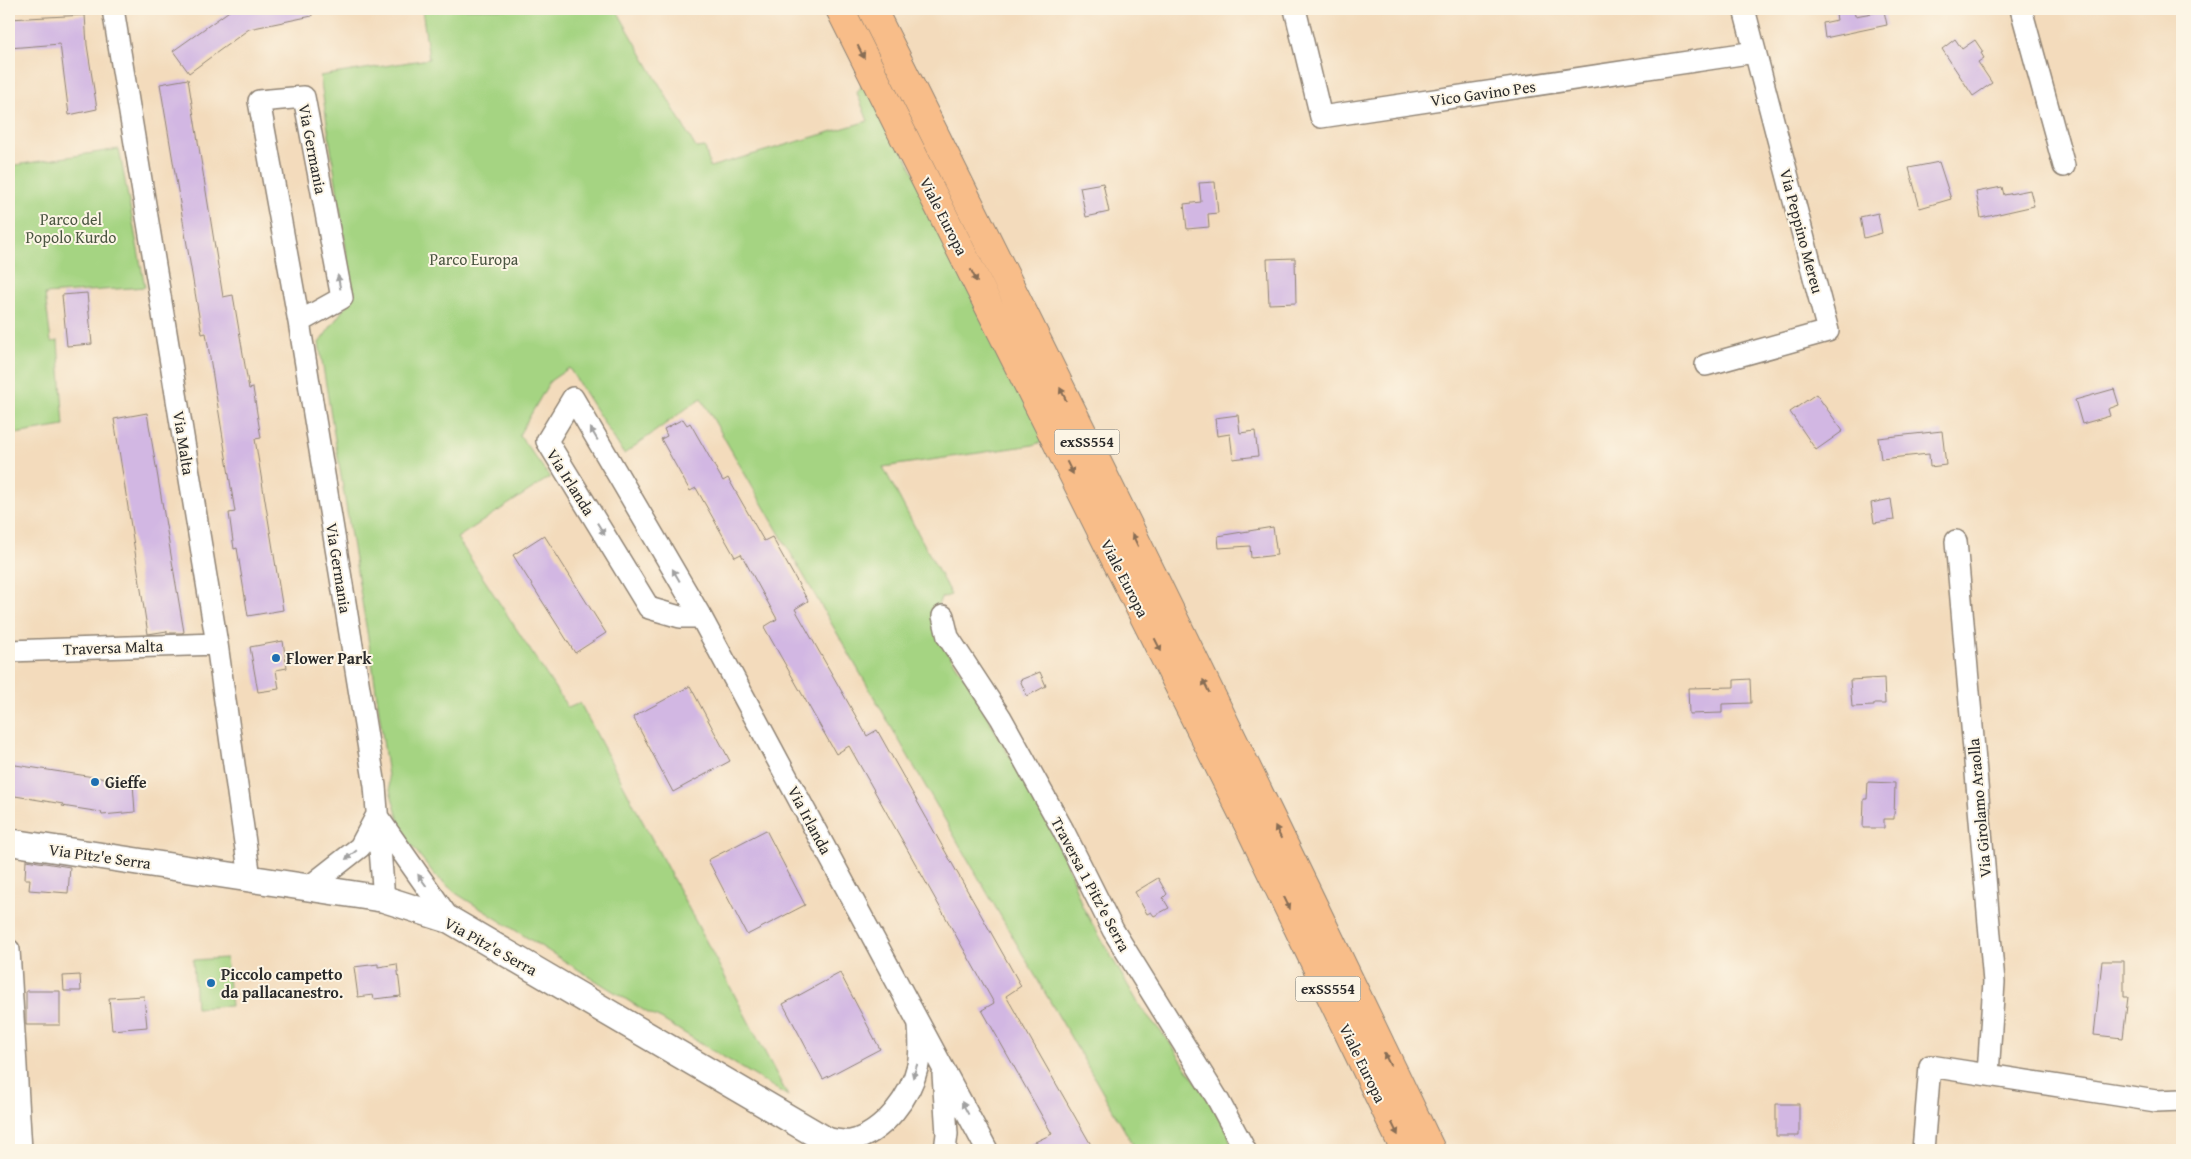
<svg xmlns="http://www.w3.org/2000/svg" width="2191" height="1159" viewBox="0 0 2191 1159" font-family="'Gentium Book Plus',serif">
	<rect width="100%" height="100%" fill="#fcf5e5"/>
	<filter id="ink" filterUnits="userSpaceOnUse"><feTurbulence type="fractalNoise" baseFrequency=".02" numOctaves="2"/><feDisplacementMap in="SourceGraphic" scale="10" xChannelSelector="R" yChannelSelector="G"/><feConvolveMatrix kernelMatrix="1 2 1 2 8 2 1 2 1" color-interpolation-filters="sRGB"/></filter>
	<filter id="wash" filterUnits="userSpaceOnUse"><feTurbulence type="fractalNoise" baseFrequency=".0096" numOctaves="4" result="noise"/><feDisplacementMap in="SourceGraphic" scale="20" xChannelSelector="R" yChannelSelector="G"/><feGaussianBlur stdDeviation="1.12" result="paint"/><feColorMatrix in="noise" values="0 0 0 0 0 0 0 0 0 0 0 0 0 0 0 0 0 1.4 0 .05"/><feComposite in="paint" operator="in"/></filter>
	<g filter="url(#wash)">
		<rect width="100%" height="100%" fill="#f3dbbc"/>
		<!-- green -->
		<path fill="#a5d482" stroke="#688056" d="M422,9H616L696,148L705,147L710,167L868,121L857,93L866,78L1049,439L1033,445L883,467L951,595L941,598L933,617L935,633L969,684L1011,759L1037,800L1065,857L1082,906L1141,1008L1168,1040L1228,1130L1232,1150H1136L701,398L624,454L569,368L550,381L519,435L550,477L457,538L568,708L580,703L788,1096L661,1019L648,1013L457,894L435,875L408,841L400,825L390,790L372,662L319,343L353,296L320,76L429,59Z
			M119,149L145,287L45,294L51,342L58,341L64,426L9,435V166Z
			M226,958L231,1006L196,1008L193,960Z"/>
		<g id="blocks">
			<!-- building -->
			<path fill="#d2b7e3" d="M232,9H311L312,16L249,29L189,73L173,51Z
				M1835,9H1854L1855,16L1884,11L1887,25L1825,38L1823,23L1837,20Z
				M85,15L87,45L97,109L69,115L60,44L9,48V19Z
				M1955,39L1962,49L1975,40L1983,52L1981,53L1984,58L1978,62L1992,83L1973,96L1942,49Z
				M188,79L223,297L233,295L249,389L253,388L261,438L255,439L283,610L248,616L237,548L234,549L229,513L235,512L206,333L202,334L160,84Z
				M1939,162L1951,199L1920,208L1909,168Z
				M1215,182L1218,213L1208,214L1209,227L1187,229L1184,204L1201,202L1199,183Z
				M1103,183L1109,212L1086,217L1080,187Z
				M2002,187L2004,195L2030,190L2034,206L1981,218L1976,192Z
				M1878,213L1882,233L1864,238L1860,217Z
				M1295,258L1296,303L1269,304L1267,259Z
				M87,293L92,344L67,346L62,295Z
				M2114,389L2119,405L2108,409L2110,416L2082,424L2075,400Z
				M1816,394L1843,431L1816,450L1790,412Z
				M147,413L184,632L182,633H167V631L148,634L124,482L114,419Z
				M1238,415L1240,433L1255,431L1258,456L1233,459L1230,434L1217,436L1215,418Z
				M683,419L687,425L690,423L723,481L728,478L764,541L772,537L808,601L795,609L867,736L877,730L1021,986L1006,996L1094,1150H1018L1052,1134L982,1010L994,1003L849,746L836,754L764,627L777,619L741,554L735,557L696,488L690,491L661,439L667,436L664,429Z
				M1942,431L1946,465L1930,467L1929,454L1881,459L1878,438Z
				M1891,499L1894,520L1874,523L1871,503Z
				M1273,527L1277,555L1251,558L1250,546L1219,548L1218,536Z
				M544,535L606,633L575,653L513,555Z
				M283,641L287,668L276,670L279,689L258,692L250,647Z
				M1040,672L1046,686L1027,696L1020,680Z
				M1884,678L1885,704H1874V706L1852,707L1850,680Z
				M1750,679L1751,703L1722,704V713L1689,714L1688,688L1734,687V680Z
				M690,686L730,761L673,792L633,717Z
				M9,764L133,783L135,812L102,815L101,812L62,806L63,804L9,795Z
				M1868,782L1895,783L1894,819H1884V828H1863L1864,799H1867Z
				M766,830L805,905L747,935L708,860Z
				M26,860L70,867L68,893L29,890L30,879H25Z
				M1158,878L1167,894L1163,898L1169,908L1154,916L1151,912L1147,914L1135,892Z
				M2102,961H2124V997H2128L2123,1038L2094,1035Z
				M378,964V967L397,964L401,996L374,999L373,995L358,997L354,967Z
				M840,973L880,1049L823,1079L783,1004Z
				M80,975L81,991H64L63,976Z
				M26,991H60V1025H26Z
				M144,996L147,1027L112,1030L109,998Z
				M1776,1104H1799V1136H1776Z"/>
		</g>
	</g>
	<g filter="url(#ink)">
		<use href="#blocks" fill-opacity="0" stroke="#8f8374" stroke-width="1"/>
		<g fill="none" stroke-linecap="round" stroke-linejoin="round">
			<defs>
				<path id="minor" d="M113,9L217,644L250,878
					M1295,9L1321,117L1755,52
					M2021,9L2064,166
					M299,322L342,298L304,97L259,101L299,322L375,786L384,899
					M1706,365L1828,331L1744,9
					M1956,541L1994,982L1988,1075
					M943,616L948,637L1001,718L1063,830L1113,930L1217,1098L1245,1150
					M701,617H680L649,608L547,441L573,398L701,617L987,1150
					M9,651L217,644
					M379,819L450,920
					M309,887L360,847L377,815
					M9,950L21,1150
					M943,1074L947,1134L945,1150
					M824,1138C832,1139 843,1142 851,1141C884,1133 911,1096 918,1065C921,1052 920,1039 919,1026
					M1923,1150L1930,1066L2156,1101L2182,1100"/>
				<path id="tertiary" d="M9,842L384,899L450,920L843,1150"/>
				<path id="primary" d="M840,9L1250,828L1405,1150
					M872,9C1062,388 1248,768 1431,1150"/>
			</defs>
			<!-- minor casing -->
			<use href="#minor" stroke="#8f8374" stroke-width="24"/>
			<!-- tertiary casing -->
			<use href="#tertiary" stroke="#8f8374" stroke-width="29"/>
			<!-- primary casing -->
			<use href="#primary" stroke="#8f8374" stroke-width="30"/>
			<!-- minor -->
			<use href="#minor" stroke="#fff" stroke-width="21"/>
			<!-- tertiary -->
			<use href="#tertiary" stroke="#fff" stroke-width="26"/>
			<!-- primary -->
			<use href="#primary" stroke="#f8bd89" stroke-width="28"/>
		</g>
		<!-- one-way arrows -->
		<defs><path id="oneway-solid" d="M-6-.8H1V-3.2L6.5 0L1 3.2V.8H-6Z" transform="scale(1.25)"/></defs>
		<g fill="#876d55">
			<use href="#oneway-solid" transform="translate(861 52) rotate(63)"/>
			<use href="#oneway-solid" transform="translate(974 276) rotate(63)"/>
			<use href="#oneway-solid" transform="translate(1063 394) rotate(-116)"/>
			<use href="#oneway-solid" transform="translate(1070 468) rotate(63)"/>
			<use href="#oneway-solid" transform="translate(1135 540) rotate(-116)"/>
			<use href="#oneway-solid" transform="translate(1158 645) rotate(63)"/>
			<use href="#oneway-solid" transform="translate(1206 686) rotate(-116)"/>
			<use href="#oneway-solid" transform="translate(1278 832) rotate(-116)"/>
			<use href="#oneway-solid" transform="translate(1287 903) rotate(64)"/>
			<use href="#oneway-solid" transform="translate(1387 1059) rotate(-116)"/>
			<use href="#oneway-solid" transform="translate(1395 1129) rotate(64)"/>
		</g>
		<g fill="#a0a0a0">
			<use href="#oneway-solid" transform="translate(339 282) rotate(-101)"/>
			<use href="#oneway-solid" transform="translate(594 434) rotate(-120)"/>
			<use href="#oneway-solid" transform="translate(601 529) rotate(58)"/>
			<use href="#oneway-solid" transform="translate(676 575) rotate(-120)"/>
			<use href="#oneway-solid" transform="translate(351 855) rotate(141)"/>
			<use href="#oneway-solid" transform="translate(422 880) rotate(-126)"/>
			<use href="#oneway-solid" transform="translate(915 1071) rotate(108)"/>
			<use href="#oneway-solid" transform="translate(965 1108) rotate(-118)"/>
		</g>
	</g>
	<!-- markers -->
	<g fill="#1f6fb2" stroke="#fcf5e5" stroke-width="2">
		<circle cx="276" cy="658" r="5"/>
		<circle cx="95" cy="782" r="5"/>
		<circle cx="211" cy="983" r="5"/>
	</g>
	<g text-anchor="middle" stroke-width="4" stroke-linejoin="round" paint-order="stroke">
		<!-- shield labels -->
		<g fill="#fcf5e5" stroke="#6a6863" stroke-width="1">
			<rect x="1054.5" y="429.5" width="65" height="25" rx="4"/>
			<rect x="1295.5" y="976.5" width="65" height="25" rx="4"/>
		</g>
		<g font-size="15" font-weight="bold" fill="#2b2b2b">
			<text x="1087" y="447">exSS554</text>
			<text x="1328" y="994">exSS554</text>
		</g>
		<!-- street labels -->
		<g font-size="16" fill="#2b2b2b" stroke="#fcf5e5">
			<text transform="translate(1483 93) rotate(-8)" y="6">Vico Gavino Pes</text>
			<text transform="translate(313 149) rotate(79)" y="6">Via Germania</text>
			<text transform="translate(944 216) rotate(63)" y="6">Viale Europa</text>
			<text transform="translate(1802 231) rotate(75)" y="6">Via Peppino Mereu</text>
			<text transform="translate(184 443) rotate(81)" y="6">Via Malta</text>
			<text transform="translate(571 482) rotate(58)" y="6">Via Irlanda</text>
			<text transform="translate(339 568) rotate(81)" y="6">Via Germania</text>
			<text transform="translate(1125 578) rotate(63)" y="6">Viale Europa</text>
			<text transform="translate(113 647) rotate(-2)" y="6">Traversa Malta</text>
			<text transform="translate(1979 808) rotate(-95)" y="6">Via Girolamo Araolla</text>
			<text transform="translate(810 820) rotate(62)" y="6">Via Irlanda</text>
			<text transform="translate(100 856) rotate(8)" y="6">Via Pitz'e Serra</text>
			<text transform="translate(1091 884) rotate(62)" y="6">Traversa 1 Pitz'e Serra</text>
			<text transform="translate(491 946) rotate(29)" y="6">Via Pitz'e Serra</text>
			<text transform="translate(1363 1063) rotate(64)" y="6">Viale Europa</text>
		</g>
		<!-- park labels -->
		<g font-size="16" fill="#4a5541" stroke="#fcf5e5">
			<text x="71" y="225">Parco del<tspan x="71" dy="18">Popolo Kurdo</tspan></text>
			<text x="474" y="265">Parco Europa</text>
		</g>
		<!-- poi labels -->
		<g font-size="16" font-weight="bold" fill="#2b2b2b" stroke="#fcf5e5" text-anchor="start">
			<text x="286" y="664">Flower Park</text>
			<text x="105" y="788">Gieffe</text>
			<text x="221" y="980">Piccolo campetto<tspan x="221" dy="18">da pallacanestro.</tspan></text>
		</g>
	</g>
	<!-- margin -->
	<rect width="2191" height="1159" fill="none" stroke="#fcf5e5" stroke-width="30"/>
</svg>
